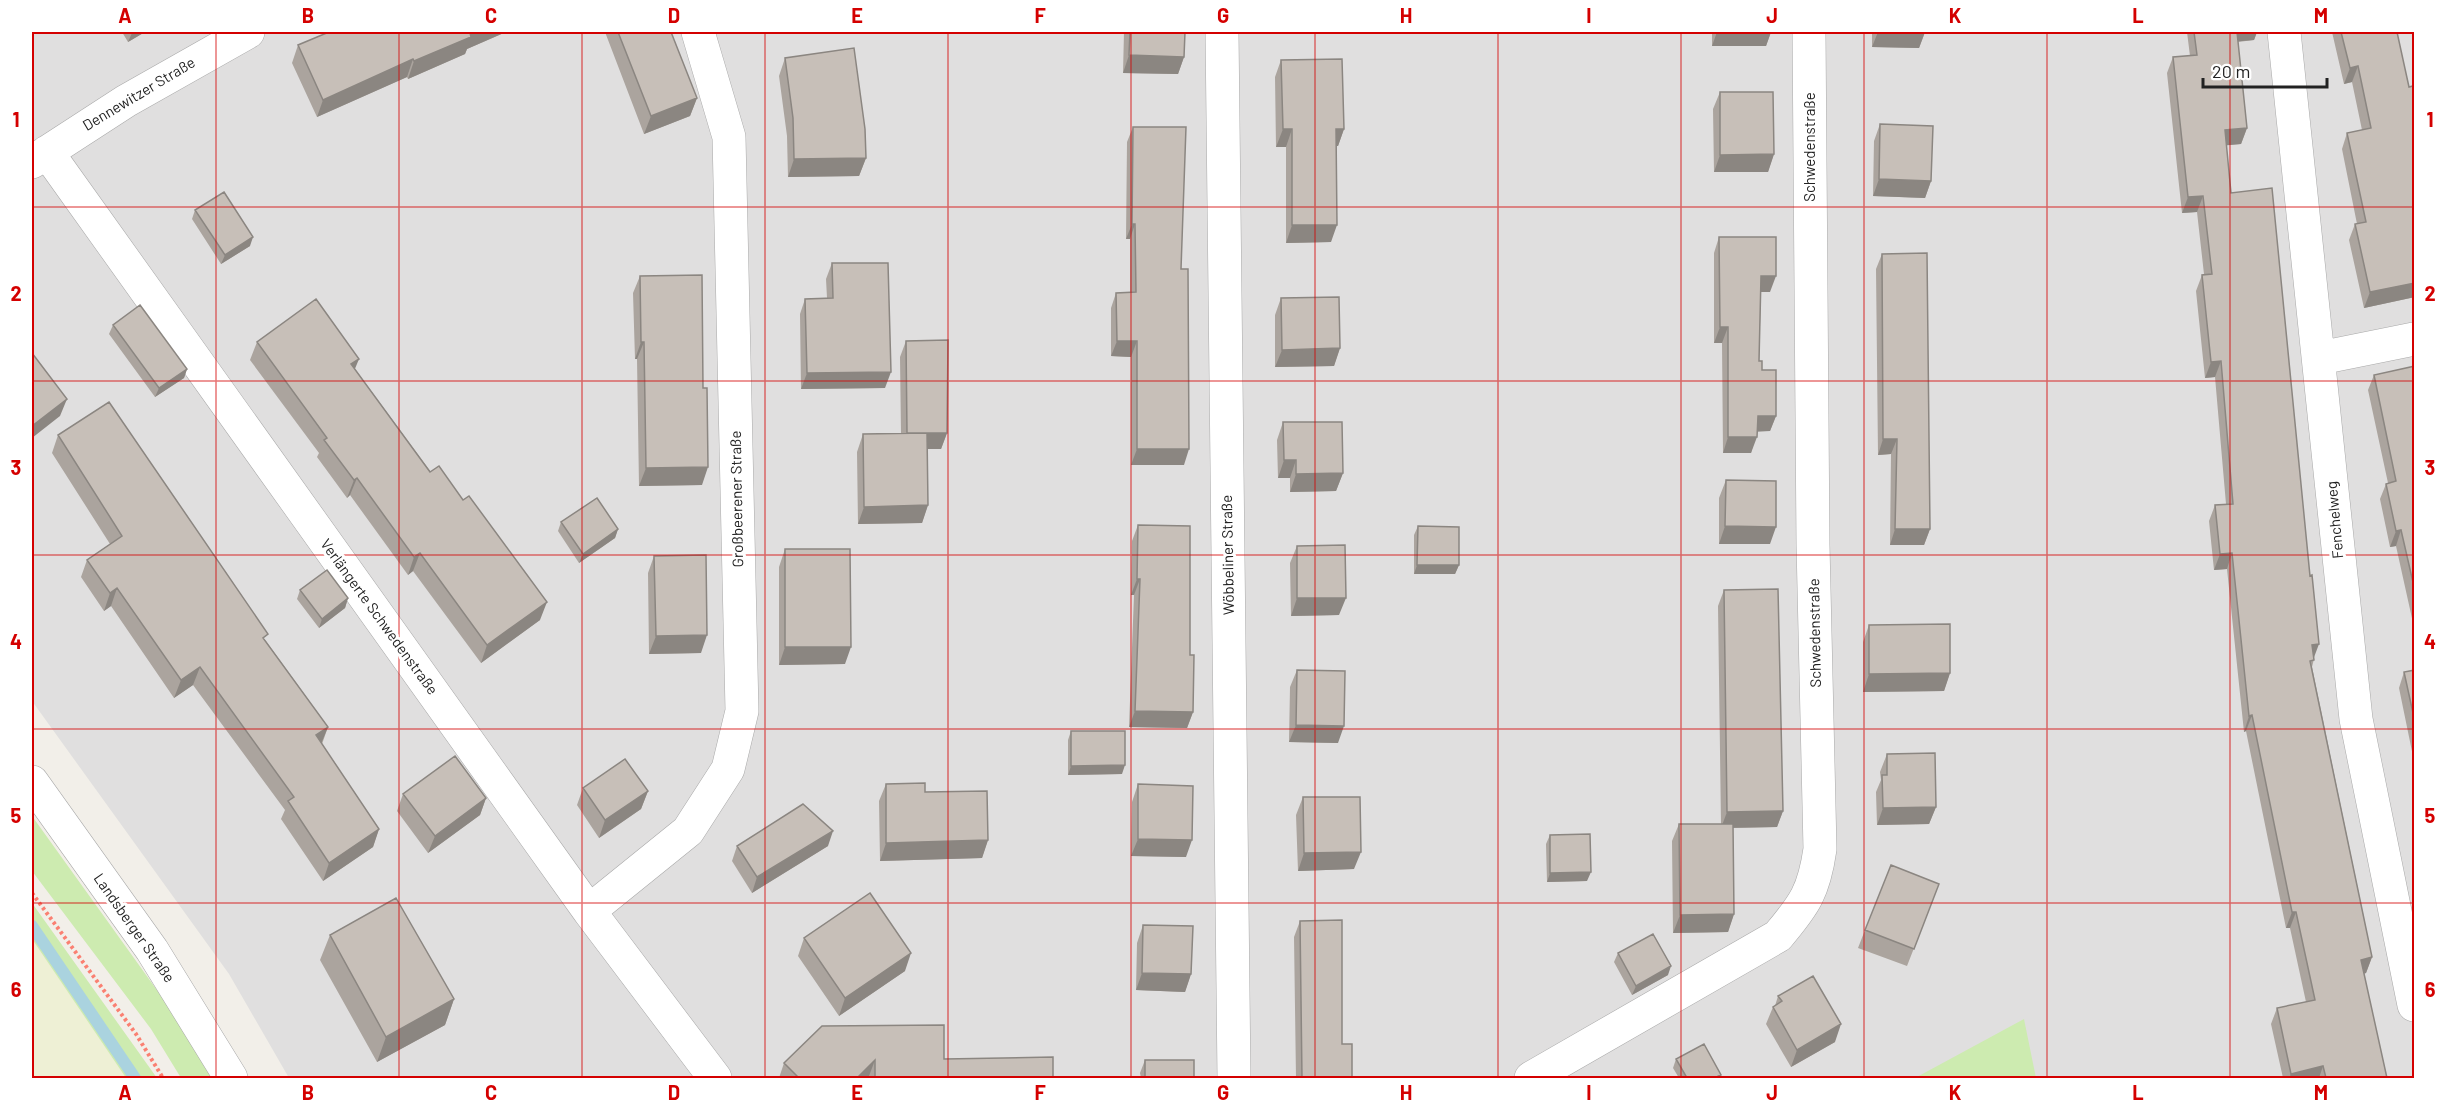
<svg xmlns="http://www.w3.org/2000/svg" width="2446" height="1110" viewBox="0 0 2446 1110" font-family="Barlow,sans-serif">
	<rect width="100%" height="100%" fill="#f2efe9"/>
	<!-- residential -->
	<path fill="#e0dfdf" d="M32,32H2414V1078H289L229,974L32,701Z"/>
	<!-- farmland -->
	<path fill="#eef0d5" d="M32,939L126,1078H32Z"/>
	<!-- grass -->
	<path fill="#cdebb0" d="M32,816L182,1025L214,1078H181L151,1029L32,871Z
		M32,903L157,1078H126L32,939Z
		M2024,1019L2036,1078H1915Z"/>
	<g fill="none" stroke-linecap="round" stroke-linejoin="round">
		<!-- stream -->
		<path stroke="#aad3df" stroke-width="12" d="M32,926L135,1078"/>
		<defs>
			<path id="minor" d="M1222,32L1234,1078
				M2284,32L2356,719L2414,1005
				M47,152L589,911L715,1078
				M32,162L126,101L248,32
				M2320,358L2414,339
				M32,782L152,950L231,1078
				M589,911L688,831L728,769L742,711L729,137L698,32
				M1531,1078L1778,936C1805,904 1814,891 1820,849L1813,545L1809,32"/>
		</defs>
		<!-- minor casing -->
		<use href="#minor" stroke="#a9a9a9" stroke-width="34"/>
		<!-- path -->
		<path stroke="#fa8072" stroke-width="4" stroke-dasharray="3 3" stroke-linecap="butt" d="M32,893L136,1034L163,1078"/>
		<!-- minor -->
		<use href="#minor" stroke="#fff" stroke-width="33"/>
	</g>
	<!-- wall -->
	<path fill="#aba49e" d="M122,32H145L128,42Z
		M329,32H506L467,49L465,54L408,79L407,77L317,117L292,63L298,45Z
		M605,32H671L697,98L690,116L644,134Z
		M1124,32H1185L1184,57L1178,74L1123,73Z
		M1712,32H1771L1766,46H1712Z
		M1872,32H1925L1919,48L1872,47Z
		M2187,32H2257L2254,40L2238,42L2247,128L2241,144L2226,145L2231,193L2314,659L2312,667L2372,957L2366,973L2364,974L2387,1078H2283L2271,1024L2277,1008L2306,1002L2290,928H2286L2246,731L2244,732L2227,569L2214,570L2209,521L2215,505L2226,504L2215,377L2205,378L2196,291L2202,275L2204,274L2197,212L2182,213L2167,73L2173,57L2190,56Z
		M2332,32H2397L2415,297L2364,308L2349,240L2355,224H2357L2342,149L2347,133L2362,130L2352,82L2344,84Z
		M785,58L866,158L859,176L788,177L787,136L779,76Z
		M1281,60L1344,129L1338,146H1337L1331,242L1286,243V147H1276L1275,77Z
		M1720,92L1774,154L1768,172H1714L1713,109Z
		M1880,124L1931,181L1925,198L1873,196L1874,141Z
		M1133,127L1181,269L1184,465H1131V357L1111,356V308L1116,293L1130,292V239H1126L1127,142Z
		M195,210L250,246L221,264L192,219Z
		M1719,237L1770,292H1761L1759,361L1776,416L1770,431H1757L1751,453H1723L1722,343H1714V253Z
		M1882,254L1930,529L1924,545H1890L1891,454L1878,455L1876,269Z
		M832,263L885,388L801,389L800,314L805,299L827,298L826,279Z
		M640,276L702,485L639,486L637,359H635L633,293Z
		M1281,298L1340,348L1334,366L1275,367V315Z
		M113,325L187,369L184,378L155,397L109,334Z
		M906,341L947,433L941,449H927L928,505L922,523L858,524L857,452L863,434H901L900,357Z
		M257,342L355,369L540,620L481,663L413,571L408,575L350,495L347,498L317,457L319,453L250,360Z
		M2415,366V632L2396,546L2390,547L2380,499L2386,484L2388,483L2368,390L2374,375Z
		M1283,422L1343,473L1336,491L1290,492V478H1278L1277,440Z
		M58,435L266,641L328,727L322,744L379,829L373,847L323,881L281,819L285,810L193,685L174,698L111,606L104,611L81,577L87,560L110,544L52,453Z
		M1726,480L1770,544H1719V498Z
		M561,522L618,529L615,538L579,563L558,531Z
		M1138,525L1190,655L1193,712L1187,728L1129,727L1134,595H1131L1132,541Z
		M1418,526L1459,565L1455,574H1414V535Z
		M1297,546L1339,615L1291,616L1290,563Z
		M785,549L845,664L779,665V567Z
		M654,556L701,653L649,654L648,573Z
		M300,590L348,598L345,608L319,628L297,599Z
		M1724,590L1783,811L1777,827L1733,828L1734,914L1728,932L1673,933L1672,841L1679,824H1721L1718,606Z
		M1869,625L1950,673L1944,691L1863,692V642Z
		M1297,670L1338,743L1289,742L1290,687Z
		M2415,670V766L2399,688L2404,672Z
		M1071,731L1122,774L1068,775V740Z
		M1887,754L1936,807L1929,824L1877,825L1876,792L1881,780L1880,772Z
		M886,784L925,792L988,840L982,858L880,861L879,801Z
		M1138,784L1186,857L1131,856L1132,802Z
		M583,788L648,791L641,809L599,838L577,805Z
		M403,794L486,798L480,815L428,853L397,811Z
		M1303,797L1354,869L1298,871L1296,815Z
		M1550,835L1587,881L1547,882L1546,844Z
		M737,846H828L752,893L732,861Z
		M1939,884L1907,966L1858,948L1865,930Z
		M1300,921L1342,1044L1352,1078H1296L1294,937Z
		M1143,925L1191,974L1185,992L1136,990L1137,943Z
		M330,935L454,999L445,1025L377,1062L320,960Z
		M804,938L905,971L839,1016L798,956Z
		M1618,953L1668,975L1632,995L1614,962Z
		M1778,996L1835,1042L1791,1067L1766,1024L1773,1007L1775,1006Z
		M944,1059L1053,1078H869V1076L867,1078H779L784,1063Z
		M1676,1059L1721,1075L1720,1078H1679L1673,1068Z
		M1145,1060L1194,1078H1141L1140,1073Z"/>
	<!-- shaded-wall -->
	<path fill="#8b8681" d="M133,32H145L128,42L132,33Z
		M472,32H506L467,49L465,54L408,79L414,61Z
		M1717,32H1771L1766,46H1712Z
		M1878,32H1925L1919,48L1872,47Z
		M2234,32H2257L2254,40L2230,42Z
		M1129,55L1184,57L1178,74L1123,73Z
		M413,59L407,77L317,117L323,100Z
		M2358,66L2352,82L2344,84L2350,68Z
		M697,98L690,116L644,134L651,116Z
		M2247,128L2241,144L2219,146L2225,130Z
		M1283,129H1292L1286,147H1276Z
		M1336,129H1344L1338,146H1330Z
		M1774,154L1768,172H1714L1720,155Z
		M866,158L859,176L788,177L794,159Z
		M1879,179L1931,181L1925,198L1873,196Z
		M2203,196L2197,212L2182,213L2188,197Z
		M1132,224H1135L1130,239H1126Z
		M1292,225H1337L1331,242L1286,243Z
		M253,237L250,246L221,264L225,255Z
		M1761,276H1776L1770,292H1756Z
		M2415,283V297L2364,308L2370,292Z
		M1720,327H1728L1722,343H1714Z
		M1117,341H1137L1131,357L1111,356Z
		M641,342H644L637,359H635Z
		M1340,348L1334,366L1275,367L1282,350Z
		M359,359L352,376L351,364Z
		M2221,361L2215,377L2205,378L2211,362Z
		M187,369L184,378L155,397L159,388Z
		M891,372L885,388L801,389L807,373Z
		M67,399L60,416L32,438V426Z
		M1758,416H1776L1770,431L1752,432Z
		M907,433H947L941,449H902Z
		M1728,437H1757L1751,453H1723Z
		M1883,439H1897L1891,454L1878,455Z
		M1137,449H1189L1184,465H1131Z
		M1284,460H1296L1290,478H1278Z
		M708,467L702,485L639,486L646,468Z
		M1343,473L1336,491L1290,492L1296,474Z
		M357,478L350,495L347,498L354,480Z
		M928,505L922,523L858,524L864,507Z
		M1725,526L1776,527L1770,544H1719Z
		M618,529L615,538L579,563L583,554Z
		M1895,529H1930L1924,545H1890Z
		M2401,530L2396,546L2390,547L2396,531Z
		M420,553L413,571L408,575L414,557Z
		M2232,553L2227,569L2214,570L2220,554Z
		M1417,565H1459L1455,574H1414Z
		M1137,579H1140L1134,595H1131Z
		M117,588L111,606L104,611L110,593Z
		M348,598L345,608L319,628L322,619Z
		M1297,598H1346L1339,615L1291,616Z
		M547,602L540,620L481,663L487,645Z
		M707,635L701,653L649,654L656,636Z
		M2319,644L2313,660L2312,645Z
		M785,647H851L845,664L779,665Z
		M200,667L193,685L174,698L181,680Z
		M1950,673L1944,691L1863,692L1869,674Z
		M1135,711L1193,712L1187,728L1129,727Z
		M2252,715L2246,731L2244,732L2249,716Z
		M1296,725L1344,726L1338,743L1289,742Z
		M328,727L321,744L316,735Z
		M1125,765L1122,774L1068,775L1071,766Z
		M648,791L641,809L599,838L605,820Z
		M486,798L480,815L428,853L435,836Z
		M1936,807L1929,824L1877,825L1883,808Z
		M1783,811L1777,827L1721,828L1727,812Z
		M379,829L373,847L323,881L329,863Z
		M833,831L828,846L752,893L757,877Z
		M1138,839L1192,840L1186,857L1131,856Z
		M988,840L982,858L880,861L886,843Z
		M1361,852L1354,869L1298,871L1304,853Z
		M1591,872L1587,881L1547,882L1550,873Z
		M2292,912H2296L2290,928H2286Z
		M1734,914L1728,932L1673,933L1680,915Z
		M911,953L905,971L839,1016L845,998Z
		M2372,957L2366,973L2355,975L2361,960Z
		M1671,966L1668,975L1632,995L1636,986Z
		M1142,973L1191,974L1185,992L1136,990Z
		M454,999L445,1025L377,1062L386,1037Z
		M1841,1024L1835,1042L1791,1067L1797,1050Z
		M875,1060L869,1076L867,1078H857Z
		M2323,1066L2319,1078H2289L2291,1074Z"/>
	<!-- building -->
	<path fill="#c7bfb8" stroke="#8b8681" stroke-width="1.5" d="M329,32H472L470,33L471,37L414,61L413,59L323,100L298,45Z
		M618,32H671L697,98L651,116Z
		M1130,32H1185L1184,57L1129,55Z
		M2194,32H2237L2247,128L2225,130L2231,193L2272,188L2310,576L2312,575L2319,644L2312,645L2314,660L2310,661L2372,957L2361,960L2387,1078H2326L2323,1066L2291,1074L2277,1008L2315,1000L2296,912H2292L2252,715L2249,716L2232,553L2220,554L2215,505L2233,504L2221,361L2211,362L2202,275L2212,274L2203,196L2188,197L2173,57L2197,55Z
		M2341,32H2397L2409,87L2413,86L2415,93V283L2370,292L2355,224L2366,222L2347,133L2371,128L2358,66L2350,68Z
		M854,48L865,129L866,158L794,159L793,118L785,58Z
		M1342,59L1344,129H1336L1337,225H1292V129H1283L1281,60Z
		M1720,92H1773L1774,154L1720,155Z
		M1880,124L1933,126L1931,181L1879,179Z
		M1133,127H1186L1181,269H1188L1189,449H1137V341H1117L1116,293L1136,292L1135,224H1132Z
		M224,192L253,237L225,255L195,210Z
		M1719,237H1776V276H1761L1759,361H1762V370H1776V416H1758L1757,437H1728V327H1720Z
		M1927,253L1930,529H1895L1897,439H1883L1882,254Z
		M832,263H888L891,372L807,373L805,299L833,298Z
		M702,275L703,388H707L708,467L646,468L644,342H641L640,276Z
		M1339,297L1340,348L1282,350L1281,298Z
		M316,299L359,359L351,364L430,472L439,466L463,500L469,496L547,602L487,645L420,553L414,557L357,478L354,480L324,440L327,438L257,342Z
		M140,305L187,369L159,388L113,325Z
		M948,340L947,433H907L906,341Z
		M32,353L67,399L32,426Z
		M2415,366V591L2401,530L2396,531L2386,484L2396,481L2374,375Z
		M109,402L268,634L263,638L328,727L316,735L379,829L329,863L288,801L294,797L200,667L181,680L117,588L110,593L87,560L122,536L58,435Z
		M1283,422H1342L1343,473L1296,474V460H1284Z
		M927,433L928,505L864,507L863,434Z
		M1726,480L1776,481V527L1725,526Z
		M597,498L618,529L583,554L561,522Z
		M1138,525L1190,526V655H1194L1193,712L1135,711L1140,579H1137Z
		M1418,526L1459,527V565H1417Z
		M1345,545L1346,598H1297V546Z
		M785,549H850L851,647H785Z
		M706,555L707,635L656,636L654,556Z
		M327,570L348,598L322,619L300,590Z
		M1778,589L1783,811L1727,812L1724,590Z
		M1950,624V673L1869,674V625Z
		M1297,670L1345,671L1344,726L1296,725Z
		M2415,670V722L2404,672Z
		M1071,731H1125V765L1071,766Z
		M1935,753L1936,807L1883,808L1882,775H1887V754Z
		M455,756L486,798L435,836L403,794Z
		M625,759L648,791L605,820L583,788Z
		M925,783V792L987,791L988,840L886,843V784Z
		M1138,784L1193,786L1192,840L1138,839Z
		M1303,797H1360L1361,852L1304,853Z
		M803,804L833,831L757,877L737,846Z
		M1679,824H1733L1734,914L1680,915Z
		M1590,834L1591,872L1550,873V835Z
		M1891,865L1939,884L1914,949L1865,930Z
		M870,893L911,953L845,998L804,938Z
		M396,898L454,999L386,1037L330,935Z
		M1342,920V1044H1352V1078H1302L1300,921Z
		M1143,925L1193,926L1191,974L1142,973Z
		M1653,934L1671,966L1636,986L1618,953Z
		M1813,976L1841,1024L1797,1050L1773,1007L1782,1001L1778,996Z
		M944,1025V1059L1053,1057V1078H875V1060L857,1078H799L784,1063L822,1026Z
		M1704,1044L1721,1075L1714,1078H1687L1676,1059Z
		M1145,1060H1194V1078H1145Z"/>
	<!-- grid -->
	<path fill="none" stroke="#d40000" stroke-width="1.5" stroke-opacity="0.55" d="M216,32V1078M399,32V1078M582,32V1078M765,32V1078M948,32V1078M1131,32V1078M1315,32V1078M1498,32V1078M1681,32V1078M1864,32V1078M2047,32V1078M2230,32V1078M32,207H2414M32,381H2414M32,555H2414M32,729H2414M32,903H2414"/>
	<g text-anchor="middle" stroke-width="6" stroke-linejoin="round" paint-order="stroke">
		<!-- street labels -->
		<g font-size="15" fill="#222" stroke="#fff">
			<text transform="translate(139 94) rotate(-31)" y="5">Dennewitzer Straße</text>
			<text transform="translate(1810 147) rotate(-90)" y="5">Schwedenstraße</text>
			<text transform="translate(737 499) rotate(-91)" y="5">Großbeerener Straße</text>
			<text transform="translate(2335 520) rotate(-95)" y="5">Fenchelweg</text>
			<text transform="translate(1228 555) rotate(-91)" y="5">Wöbbeliner Straße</text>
			<text transform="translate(379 617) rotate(54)" y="5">Verlängerte Schwedenstraße</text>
			<text transform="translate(1815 633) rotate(-91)" y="5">Schwedenstraße</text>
			<text transform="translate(134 928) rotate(55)" y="5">Landsberger Straße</text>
		</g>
	</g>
	<!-- border -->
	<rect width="2446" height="1110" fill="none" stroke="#ffffff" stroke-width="66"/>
	<!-- scale -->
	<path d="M2203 78v9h124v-9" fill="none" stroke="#222222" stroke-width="3"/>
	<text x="2212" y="78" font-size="18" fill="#222222" stroke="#ffffff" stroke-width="4.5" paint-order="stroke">20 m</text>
	<rect x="33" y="33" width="2380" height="1044" fill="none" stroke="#d40000" stroke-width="2"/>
	<g font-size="20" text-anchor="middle" font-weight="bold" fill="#d40000">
		<text x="125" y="23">A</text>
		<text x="308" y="23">B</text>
		<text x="491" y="23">C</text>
		<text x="674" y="23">D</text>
		<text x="857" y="23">E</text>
		<text x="1040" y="23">F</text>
		<text x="1223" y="23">G</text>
		<text x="1406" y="23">H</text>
		<text x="1589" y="23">I</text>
		<text x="1772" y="23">J</text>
		<text x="1955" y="23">K</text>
		<text x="2138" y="23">L</text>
		<text x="2321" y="23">M</text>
		<text x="16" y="127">1</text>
		<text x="2430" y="127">1</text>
		<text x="16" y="301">2</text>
		<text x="2430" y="301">2</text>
		<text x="16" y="475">3</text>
		<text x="2430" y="475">3</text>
		<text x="16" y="649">4</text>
		<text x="2430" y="649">4</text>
		<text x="16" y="823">5</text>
		<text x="2430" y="823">5</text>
		<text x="16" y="997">6</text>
		<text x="2430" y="997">6</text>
		<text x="125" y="1100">A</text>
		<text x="308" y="1100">B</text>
		<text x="491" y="1100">C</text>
		<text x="674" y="1100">D</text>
		<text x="857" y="1100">E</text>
		<text x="1040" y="1100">F</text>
		<text x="1223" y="1100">G</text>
		<text x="1406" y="1100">H</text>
		<text x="1589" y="1100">I</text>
		<text x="1772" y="1100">J</text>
		<text x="1955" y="1100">K</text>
		<text x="2138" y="1100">L</text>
		<text x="2321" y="1100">M</text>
	</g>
</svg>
